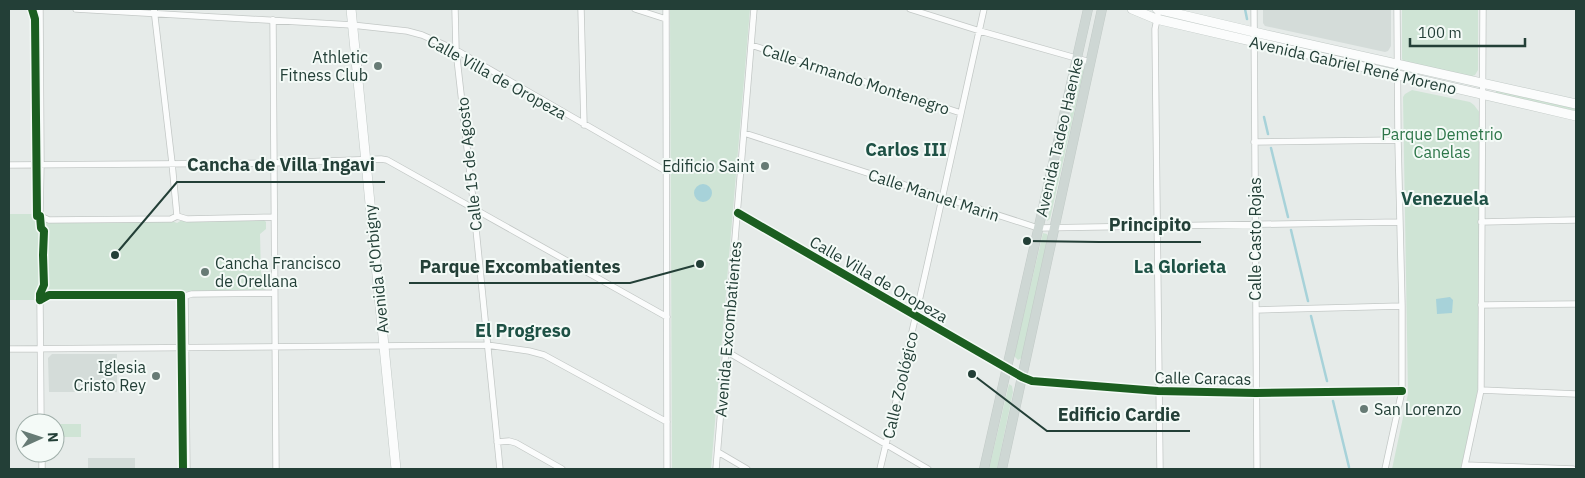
<svg xmlns="http://www.w3.org/2000/svg" width="1585" height="478" viewBox="0 0 1585 478" font-family="'IBM Plex Sans',sans-serif">
	<rect width="100%" height="100%" fill="#e6ebe9"/>
	<!-- built -->
	<path fill="#d4dcd9" d="M1263,9H1391V46L1388,51L1385,52L1265,26L1263,23Z
		M52,354H117V392H49L48,358Z
		M88,458H135V469H88Z"/>
	<!-- green -->
	<path fill="#cfe4d5" d="M670,9H750L711,469H672Z
		M1402,9H1478V70L1475,75L1470,77L1404,62L1402,59Z
		M1080,69H1084L1050,219L1047,221Z
		M1412,90L1470,102L1474,105L1480,113L1478,388L1461,469H1392L1408,394L1403,97L1405,94Z
		M1496,90L1576,108V111L1496,94Z
		M9,214H34V218L37,221L41,222L44,220L48,223L172,221L177,223L182,220L185,221L264,220L266,222V229L260,234L261,274L267,282V288L263,291L49,293L44,295L38,294L35,296L34,300H9Z
		M1043,233L1047,234L1048,236L1022,358L1018,360L1014,356Z
		M1009,384L1012,386L1013,392L997,469H989Z
		M55,424H81V437H55Z"/>
	<!-- water -->
	<path fill="#a7d2d9" d="M694 193a9 9 0 1 1 18 0a9 9 0 1 1-18 0Z
		M1450,297L1453,300L1452,313L1437,314L1436,299Z"/>
	<g fill="none" stroke-linecap="round" stroke-linejoin="round">
		<!-- stream -->
		<path stroke="#a7d2d9" stroke-width="2.5" d="M1245,9L1247,19
			M1264,117L1268,134
			M1271,148L1288,217
			M1291,230L1308,301
			M1311,316L1327,381
			M1333,401L1349,467"/>
		<defs>
			<path id="street" d="M40,9L41,164L40,216L49,220L171,219L177,216L187,219L274,217
				M76,9L352,25L407,31L422,35L456,50L666,171
				M154,9L172,163L177,216
				M455,9L456,50L474,209L500,469
				M581,9L584,125
				M635,9L666,19
				M666,9L667,469
				M910,9L980,31L1090,62
				M1159,9L1155,29L1160,469
				M1254,9L1257,469
				M273,20L276,469
				M751,45L961,113
				M744,133L1038,228L1400,222
				M1254,142L1398,140
				M9,165L273,163L381,159L387,160L667,317
				M738,213L1022,377L1032,381L1158,391L1256,393L1402,391
				M1481,222L1576,220
				M40,300L41,423
				M1481,305L1576,304
				M1256,310L1402,306
				M9,349L487,345L529,351L544,355L667,422
				M726,351L928,469
				M1481,390L1576,394
				M497,442L509,441L516,443L562,469
				M718,452L747,469
				M42,453V469
				M1465,465L1573,469
				M187,469L185,296L192,294L274,293
				M716,469L754,9
				M880,469C917,316 950,162 984,9
				M1385,469L1402,391V306L1398,140L1397,9
				M1464,469L1481,390L1483,9"/>
			<path id="secondary" d="M351,9L396,469
				M1132,9L1156,19L1576,116
				M1157,9L1254,32L1576,104"/>
			<path id="primary" d="M984,469L1088,9
				M1002,469L1102,9"/>
		</defs>
		<!-- street casing -->
		<use href="#street" stroke="#c3c8c6" stroke-width="7"/>
		<!-- secondary casing -->
		<use href="#secondary" stroke="#c1c9c6" stroke-width="10"/>
		<!-- primary casing -->
		<use href="#primary" stroke="#c2cac7" stroke-width="10"/>
		<!-- street -->
		<use href="#street" stroke="#fbfcfc" stroke-width="5.5"/>
		<!-- secondary -->
		<use href="#secondary" stroke="#fbfcfc" stroke-width="9"/>
		<!-- primary -->
		<use href="#primary" stroke="#ced7d4" stroke-width="9"/>
		<defs>
			<path id="cycleway" d="M32,9L35,19L37,216H40L41,228L44,231L43,255L44,285L40,294V300
				M738,213L1022,377L1032,381L1158,391L1256,393L1402,391
				M40,300L49,295H181L183,469"/>
		</defs>
		<!-- cycleway casing -->
		<use href="#cycleway" stroke="#f4faf7" stroke-width="11"/>
		<!-- cycleway -->
		<use href="#cycleway" stroke="#1b5e20" stroke-width="8"/>
	</g>
	<!-- markers -->
	<g fill="#677b75" stroke="#f4faf7" stroke-width="2">
		<circle cx="378" cy="66" r="5"/>
		<circle cx="765" cy="166" r="5"/>
		<circle cx="205" cy="272" r="5"/>
		<circle cx="156" cy="376" r="5"/>
		<circle cx="1364" cy="409" r="5"/>
	</g>
	<g text-anchor="middle" stroke-width="4" stroke-linejoin="round" paint-order="stroke">
		<!-- poi labels -->
		<g font-size="16" fill="#233f37" stroke="#f4faf7" text-anchor="end">
			<text x="368" y="63">Athletic<tspan x="368" dy="18">Fitness Club</tspan></text>
			<text x="755" y="172">Edificio Saint</text>
			<text x="215" y="269" text-anchor="start">Cancha Francisco<tspan x="215" dy="18">de Orellana</tspan></text>
			<text x="146" y="373">Iglesia<tspan x="146" dy="18">Cristo Rey</tspan></text>
			<text x="1374" y="415" text-anchor="start">San Lorenzo</text>
		</g>
		<!-- street labels -->
		<g font-size="16" fill="#233f37" stroke="#f4faf7">
			<text transform="translate(1353 65) rotate(13)" y="6">Avenida Gabriel René Moreno</text>
			<text transform="translate(497 77) rotate(29)" y="6">Calle Villa de Oropeza</text>
			<text transform="translate(856 79) rotate(18)" y="6">Calle Armando Montenegro</text>
			<text transform="translate(1059 137) rotate(-77)" y="6">Avenida Tadeo Haenke</text>
			<text transform="translate(469 164) rotate(-96)" y="6">Calle 15 de Agosto</text>
			<text transform="translate(934 195) rotate(18)" y="6">Calle Manuel Marin</text>
			<text transform="translate(1255 239) rotate(-90)" y="6">Calle Casto Rojas</text>
			<text transform="translate(376 269) rotate(-96)" y="6">Avenida d'Orbigny</text>
			<text transform="translate(879 279) rotate(30)" y="6">Calle Villa de Oropeza</text>
			<text transform="translate(728 329) rotate(-85)" y="6">Avenida Excombatientes</text>
			<text transform="translate(1203 378) rotate(1)" y="6">Calle Caracas</text>
			<text transform="translate(900 385) rotate(-77)" y="6">Calle Zoológico</text>
		</g>
		<!-- park labels -->
		<g font-size="16" fill="#2d7649" stroke="#f4faf7">
			<text x="1442" y="140">Parque Demetrio<tspan x="1442" dy="18">Canelas</tspan></text>
		</g>
		<!-- neighbourhood labels -->
		<g font-size="18" font-weight="bold" fill="#1e5145" stroke="#f4faf7">
			<text x="906" y="156">Carlos III</text>
			<text x="1445" y="205">Venezuela</text>
			<text x="1180" y="273">La Glorieta</text>
			<text x="523" y="337">El Progreso</text>
		</g>
	</g>
	<!-- callouts -->
	<path fill="none" stroke="#233f37" stroke-width="2" d="M115 255L177 182H385M1027 241L1099 242H1201M700 264L630 283H409M972 374L1047 431H1190"/>
	<g fill="#233f37" stroke="#f4faf7" stroke-width="2">
		<circle cx="115" cy="255" r="5"/>
		<circle cx="1027" cy="241" r="5"/>
		<circle cx="700" cy="264" r="5"/>
		<circle cx="972" cy="374" r="5"/>
	</g>
	<g font-size="18" text-anchor="middle" font-weight="bold" fill="#233f37" stroke="#f4faf7" stroke-width="4" stroke-linejoin="round" paint-order="stroke">
		<text x="281" y="171">Cancha de Villa Ingavi</text>
		<text x="1150" y="231">Principito</text>
		<text x="520" y="273">Parque Excombatientes</text>
		<text x="1119" y="421">Edificio Cardie</text>
	</g>
	<!-- border -->
	<rect width="1585" height="478" fill="none" stroke="#233f37" stroke-width="20"/>
	<!-- north arrow -->
	<g transform="translate(40 438) rotate(87)"><circle r="24" fill="#f4faf7" stroke="#a0afaa"/>
	<path d="M0-4L9 19L0 12L-9 19Z" fill="#677b75"/>
	<text y="-8" font-size="14" font-weight="bold" text-anchor="middle" fill="#233f37">N</text>
	</g>
	<!-- scale -->
	<path d="M1410 38v8h115v-8" fill="none" stroke="#233f37" stroke-width="2.5"/>
	<text x="1418" y="38" font-size="15" fill="#233f37" stroke="#f4faf7" stroke-width="4" paint-order="stroke">100 m</text>
</svg>
